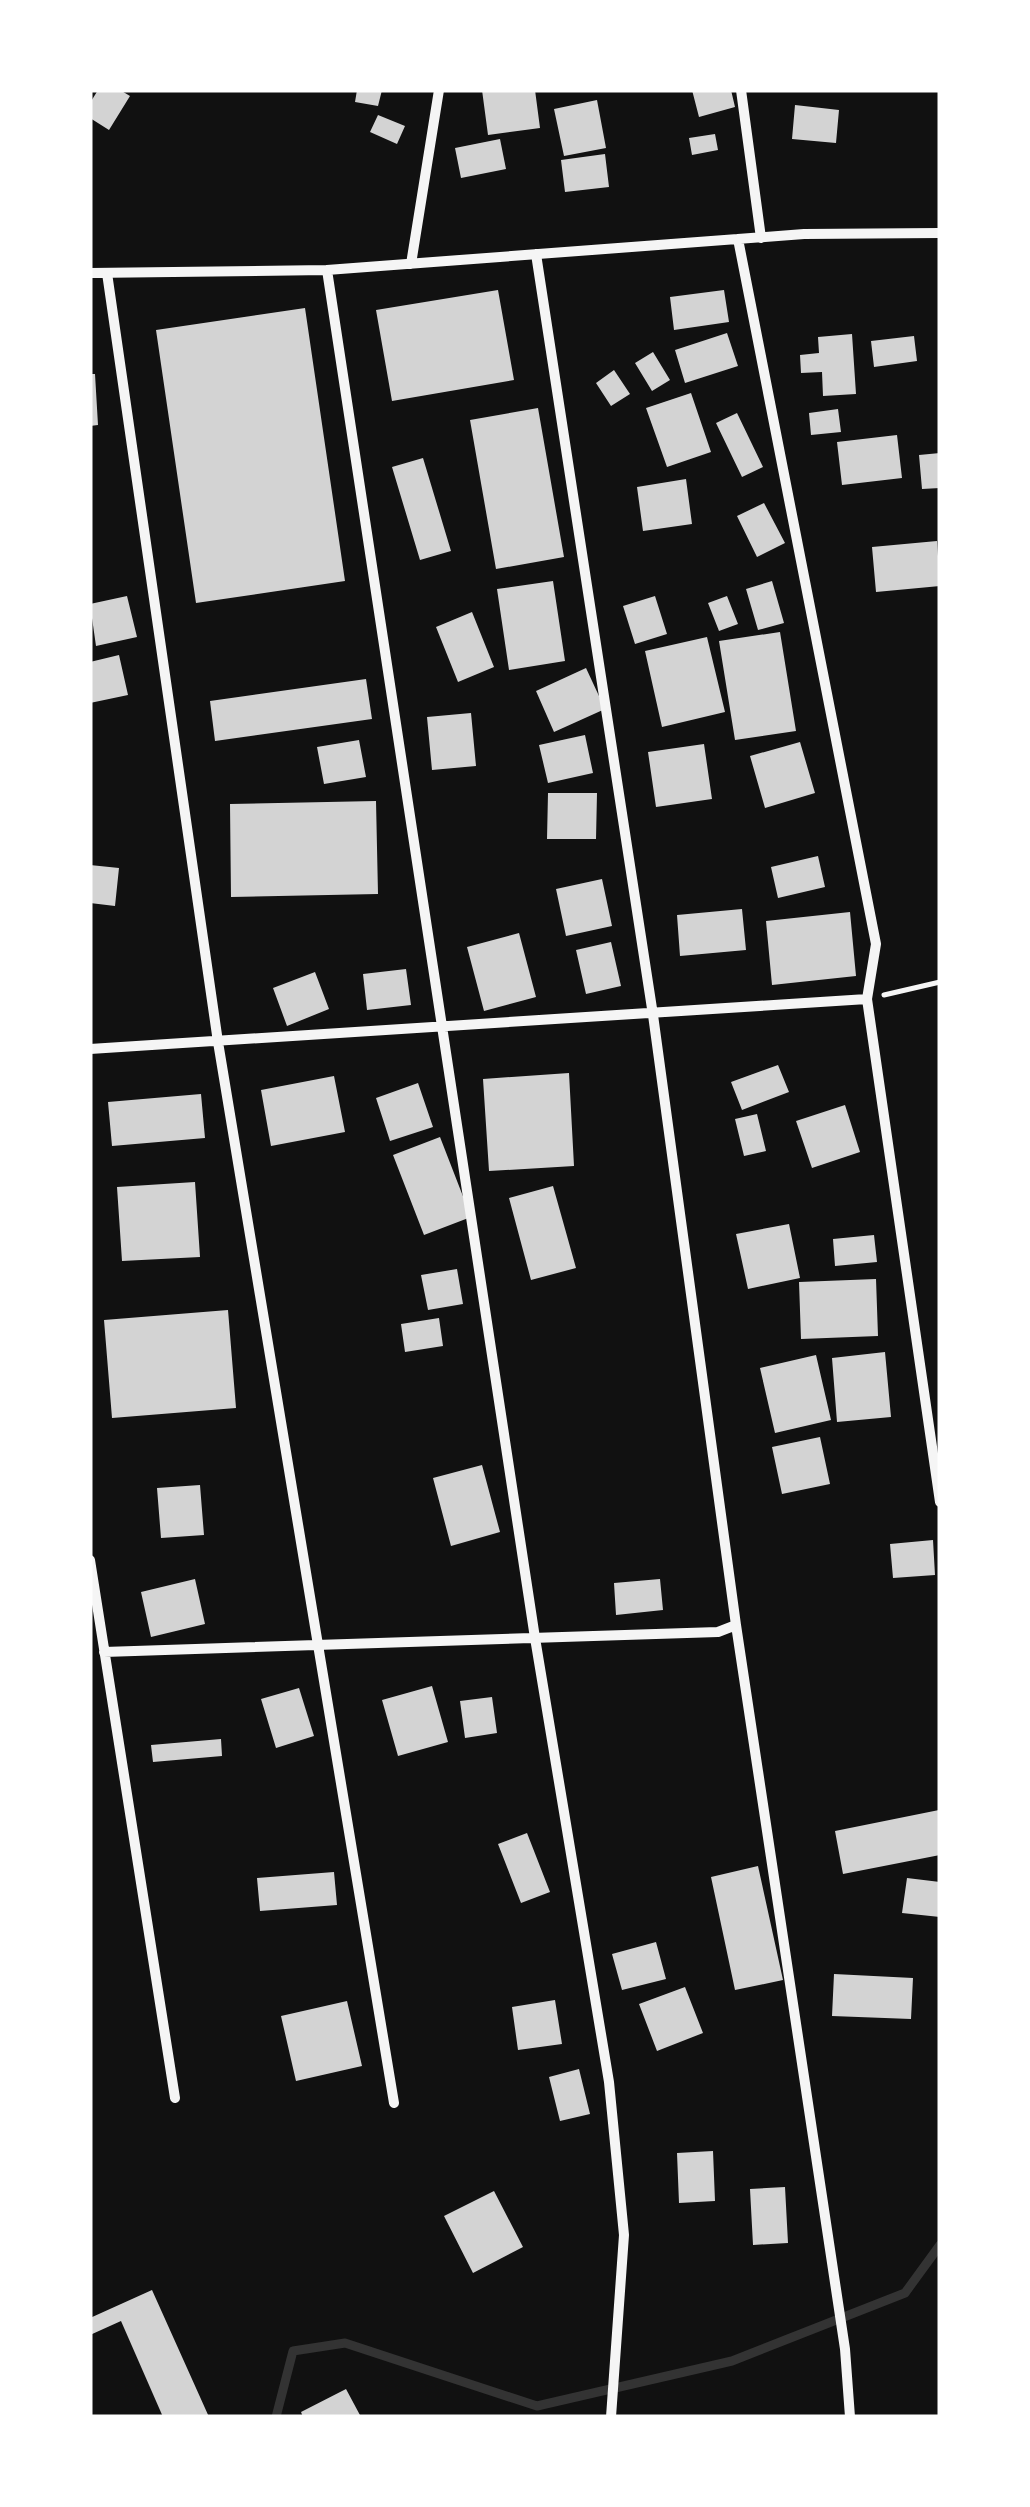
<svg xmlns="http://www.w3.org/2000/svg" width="1030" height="2507" viewBox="0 0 1030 2507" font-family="Signika,sans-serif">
	<rect width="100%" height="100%" fill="#111"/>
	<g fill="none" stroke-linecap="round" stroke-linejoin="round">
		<!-- stream -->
		<path stroke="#333" stroke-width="9" d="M276,2417L293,2351L345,2343L537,2406L732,2361L905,2293L940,2245"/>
	</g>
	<!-- building -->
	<path fill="#d3d3d3" d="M98,90H120L130,96L109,130L90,118V103Z
		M357,90H382L378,106L355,102Z
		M482,90H535L540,128L488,135Z
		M692,90H731L735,107L699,117Z
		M597,100L606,148L564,156L554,109Z
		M795,105L839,110L836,143L792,139Z
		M378,115L405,126L397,144L370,132Z
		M715,134L718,150L692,155L689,138Z
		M500,139L506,169L461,178L455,148Z
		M605,154L609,187L565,192L561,160Z
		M498,290L514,380L392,401L376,310Z
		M724,290L729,322L674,330L670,297Z
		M305,308L345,581L196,603L156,330Z
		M727,333L738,366L685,383L675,350Z
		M852,334L856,394L823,396L822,372L801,373L800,355L819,353L818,337Z
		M914,336L917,361L874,367L871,341Z
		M653,352L670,380L652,391L635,363Z
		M614,370L630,394L611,406L596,383Z
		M90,374H95L98,425L90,426Z
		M691,393L711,452L667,467L646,408Z
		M538,408L564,557L496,569L470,420Z
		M838,409L841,432L811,435L809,413Z
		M737,413L763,467L742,477L716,423Z
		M897,435L902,478L842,485L837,442Z
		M940,453V488L922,489L919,455Z
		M423,458L451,551L420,560L392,467Z
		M686,479L692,524L643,531L637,487Z
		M764,503L785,543L757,557L737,516Z
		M937,541L940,586L876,592L872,547Z
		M553,581L565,661L509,670L497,589Z
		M772,581L784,623L758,630L746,589Z
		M127,596L137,637L96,646L90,604Z
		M655,596L667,634L635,644L623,606Z
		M727,596L738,624L719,631L708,603Z
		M472,612L494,667L458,682L436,627Z
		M780,632L796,731L735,740L719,641Z
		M707,637L725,712L662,727L645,651Z
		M119,655L128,695L90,703V662Z
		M586,668L605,709L554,732L536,691Z
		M366,679L372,719L215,741L210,701Z
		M471,713L476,766L432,770L427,717Z
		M585,735L593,773L548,783L539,745Z
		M359,740L366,777L324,784L317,747Z
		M800,742L815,793L765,808L750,756Z
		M704,744L712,799L656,807L648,752Z
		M548,793H597L596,839H547Z
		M376,801L378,894L231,897L230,804Z
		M818,856L825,887L778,898L771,867Z
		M90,865L119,868L115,906L90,903Z
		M602,879L612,926L566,936L556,889Z
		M742,909L746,950L680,956L677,915Z
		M850,912L856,976L772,985L766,921Z
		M519,933L536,997L484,1011L467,947Z
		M611,942L621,986L586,994L576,950Z
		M406,969L411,1005L367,1010L363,974Z
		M315,972L329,1009L287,1026L273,988Z
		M778,1065L789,1092L742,1110L731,1082Z
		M569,1073L574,1166L489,1171L483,1079Z
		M334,1076L345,1132L271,1146L261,1090Z
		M418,1083L433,1127L390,1141L376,1098Z
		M201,1094L205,1138L112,1146L108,1102Z
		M845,1105L860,1152L812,1168L796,1121Z
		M757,1114L766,1151L744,1156L735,1119Z
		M440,1137L471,1217L424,1235L393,1155Z
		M195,1182L200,1257L122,1261L117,1187Z
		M553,1186L576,1268L531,1280L509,1198Z
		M789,1224L800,1278L748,1289L736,1234Z
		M874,1235L877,1262L835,1266L833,1239Z
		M457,1269L463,1304L428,1310L421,1275Z
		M876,1279L878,1336L801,1339L799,1282Z
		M228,1310L236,1408L112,1418L104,1320Z
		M439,1318L443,1346L405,1352L401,1324Z
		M885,1352L891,1417L837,1422L832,1358Z
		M816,1355L831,1420L775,1433L760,1368Z
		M820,1437L830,1484L782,1494L772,1447Z
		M482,1465L500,1532L451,1546L433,1478Z
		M200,1485L204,1535L161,1538L157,1488Z
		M933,1540L935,1575L893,1578L890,1544Z
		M195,1579L205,1624L151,1637L141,1592Z
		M660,1579L663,1610L616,1615L614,1583Z
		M432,1686L448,1742L398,1756L382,1700Z
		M299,1688L314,1736L276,1748L261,1699Z
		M492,1697L497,1733L465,1738L460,1701Z
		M221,1739L222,1756L153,1762L151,1745Z
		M939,1810L940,1855L843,1874L835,1831Z
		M527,1833L550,1892L521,1903L498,1844Z
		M758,1866L783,1980L735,1990L711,1877Z
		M334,1872L337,1905L260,1911L257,1878Z
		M907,1878L940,1882V1917L902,1913Z
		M656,1942L666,1979L622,1990L612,1954Z
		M834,1974L913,1978L911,2019L832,2016Z
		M685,1987L703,2033L657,2051L639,2004Z
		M555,2000L562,2044L518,2050L512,2007Z
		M347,2001L362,2066L296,2081L281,2016Z
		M579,2069L590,2114L560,2121L549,2077Z
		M713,2151L715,2201L679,2203L677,2153Z
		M785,2187L788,2243L753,2245L750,2189Z
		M494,2191L523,2247L473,2273L444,2216Z
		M152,2290L209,2417H163L121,2321L90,2335V2318Z
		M346,2389L361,2417H303L301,2412Z"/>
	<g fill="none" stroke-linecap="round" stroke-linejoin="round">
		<!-- path -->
		<path stroke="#f5f5f5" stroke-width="5" d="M884,995L940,982"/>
		<!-- minor -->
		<path stroke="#f5f5f5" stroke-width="10" d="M741,90L761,238
			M738,239L876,944L867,999L940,1502
			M536,254L653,1015L736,1625L845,2349L850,2417
			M411,264L439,90
			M327,270L535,1638L609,2082L624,2235L611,2417
			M90,273L327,270L804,234L940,233
			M107,273L218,1042L394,2103
			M90,1049L867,999
			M90,1560L175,2098
			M104,1652L718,1632L736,1625"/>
	</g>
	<!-- border -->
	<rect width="1030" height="2507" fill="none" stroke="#ffffff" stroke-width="185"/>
</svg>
